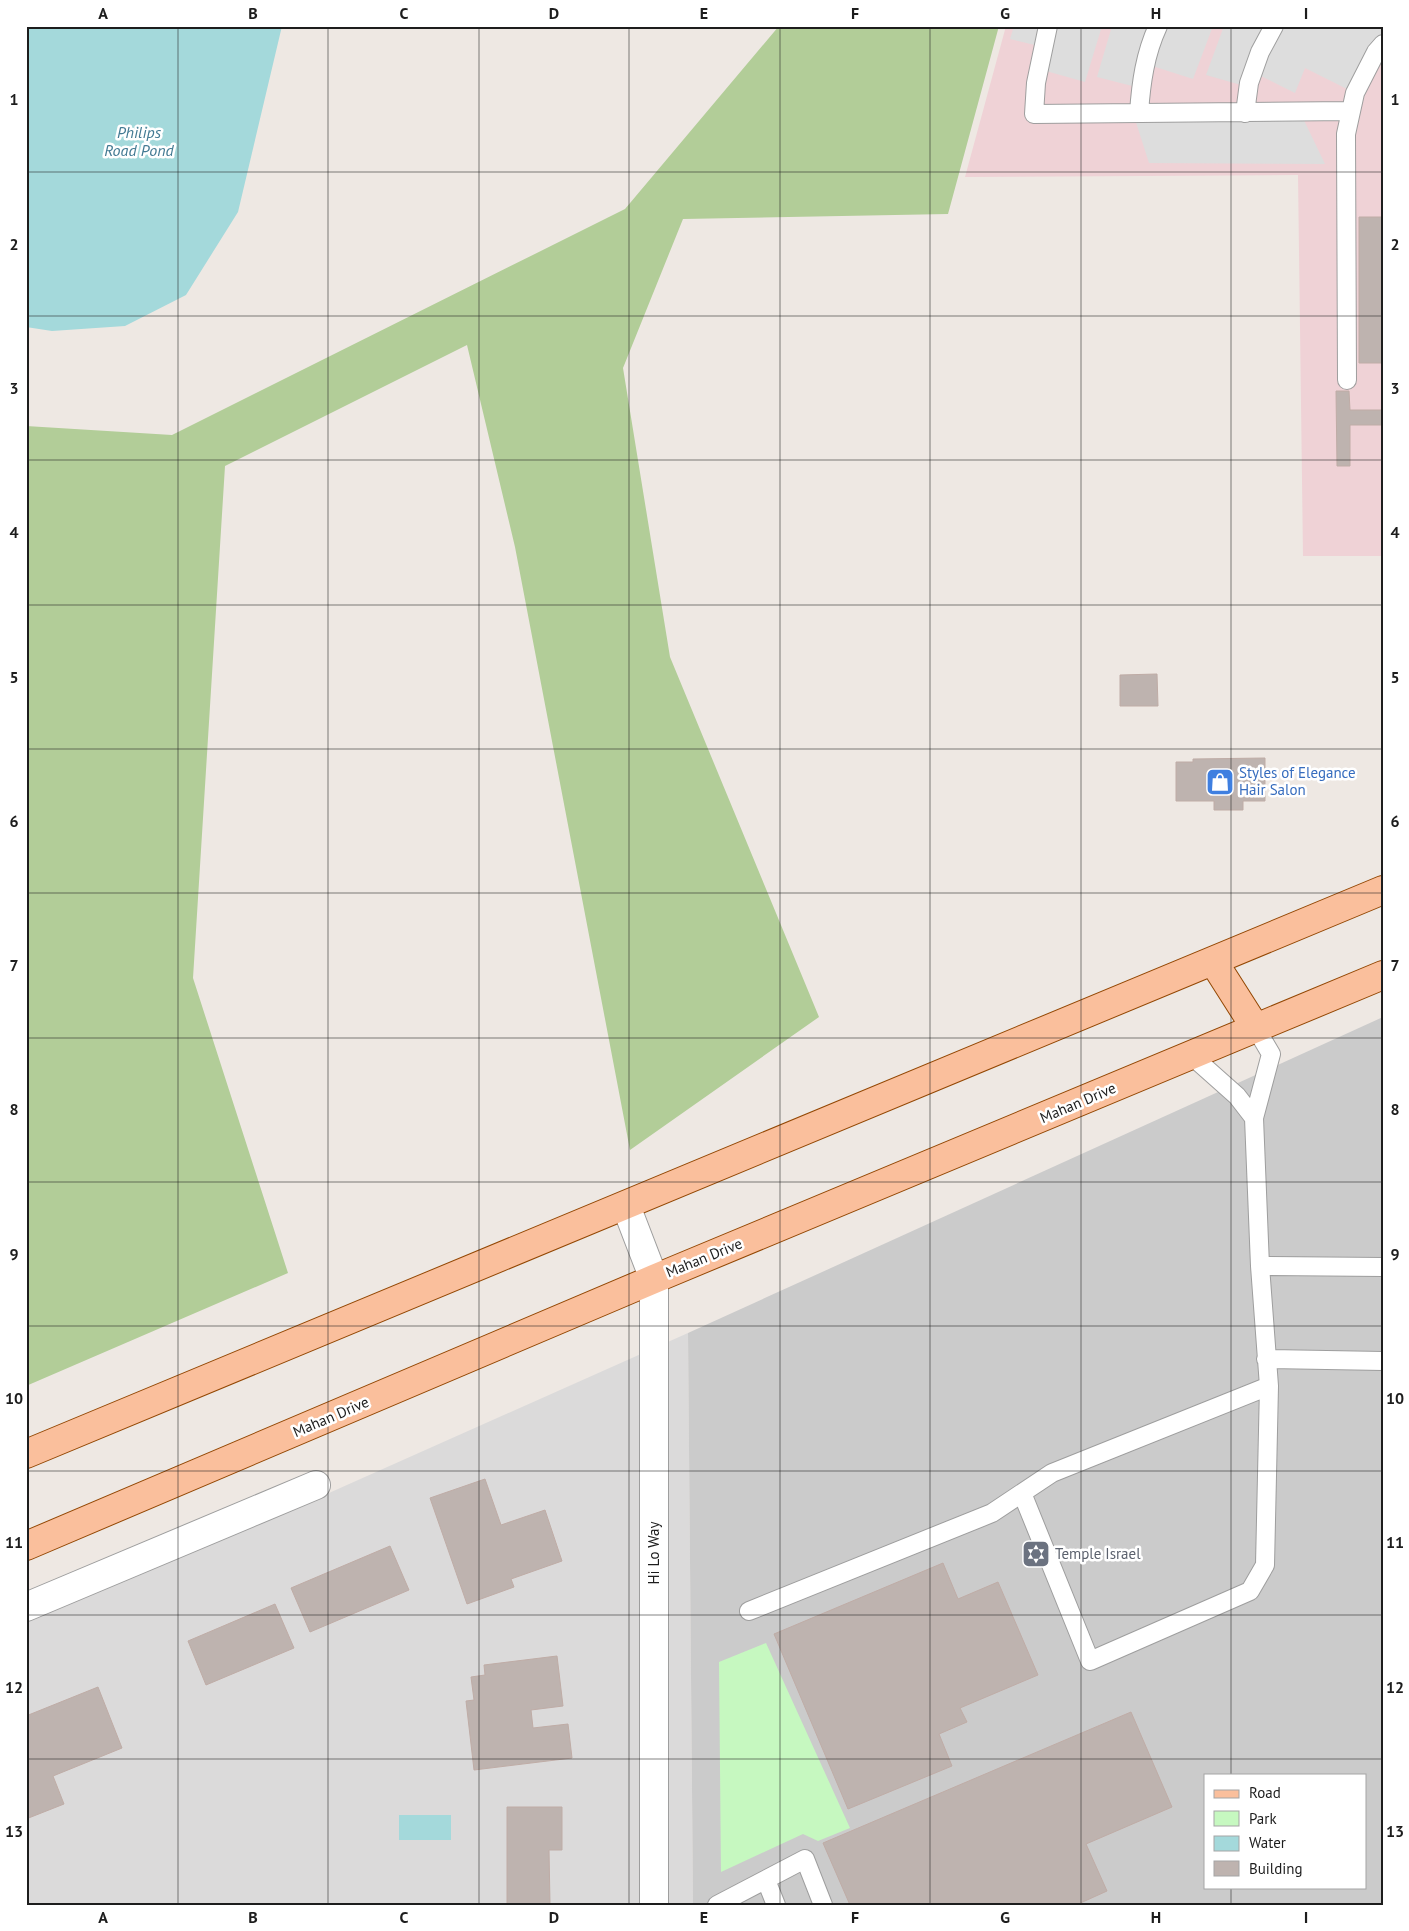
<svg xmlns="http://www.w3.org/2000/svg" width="1409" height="1931" viewBox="0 0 1409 1931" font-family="'PT Sans',sans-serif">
	<rect width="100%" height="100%" fill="#eee8e3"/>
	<!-- residential -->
	<path fill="#dbdada" d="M688,1333L693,1905H26V1619L320,1497Z"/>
	<!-- commercial -->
	<path fill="#efd2d6" d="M1006,26H1383V556H1303L1298,175L965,177Z"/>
	<!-- religious -->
	<path fill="#cbcbcb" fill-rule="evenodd" d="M1383,1017V1905H693L688,1333ZM1205,1775H1365V1887H1205Z"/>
	<!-- forest -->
	<path fill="#b2cd98" d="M779,26H999L948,214L683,219L623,368L670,657L819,1017L630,1150L515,547L467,345L225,466L193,978L288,1273L26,1386V426L172,435L625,209Z"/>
	<!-- park -->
	<path fill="#c6f8c0" d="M766,1643L850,1828L818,1841L803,1834L721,1872L719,1662Z"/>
	<!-- parking -->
	<path fill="#ddd" d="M1014,26H1102L1085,82L1039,69L1043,47L1010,39Z
		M1112,26H1213L1193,79L1146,64L1140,88L1097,77Z
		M1224,26H1383V44L1355,93L1305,68L1295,93L1253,72L1248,87L1206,75Z
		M1300,112L1325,164L1149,163L1133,113Z"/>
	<!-- water -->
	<path fill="#a4d9db" d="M26,26H282L238,212L186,295L125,326L52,331L26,327Z
		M399,1815H451V1840H399Z"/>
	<!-- building -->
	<path fill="#beb3af" stroke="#bfaca6" d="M1359,217H1383V363H1359Z
		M1336,391H1349L1350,410H1383V425H1350V466H1337Z
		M1157,674L1158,706H1120V675Z
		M1265,758V801H1243V810H1214V801H1176V762H1193V759Z
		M485,1479L501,1525L545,1510L562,1561L511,1579L514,1587L467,1604L430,1498Z
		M390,1546L409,1590L310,1632L291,1588Z
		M943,1563L958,1599L998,1582L1038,1675L960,1708L967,1722L939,1734L952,1766L848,1809L774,1634Z
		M275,1604L294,1648L206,1685L188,1641Z
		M557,1656L563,1706L531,1710L533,1728L568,1724L572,1758L474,1770L466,1701L474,1700L471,1677L485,1675L484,1665Z
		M98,1687L122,1748L53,1776L64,1804L26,1819V1716Z
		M1131,1712L1172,1807L1086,1844L1107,1891L1076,1905H850L823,1843Z
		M507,1807H562V1850H549L550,1905H507Z"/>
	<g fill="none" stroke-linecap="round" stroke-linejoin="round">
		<defs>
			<path id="service" d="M1048,26L1036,83L1034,114L1350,111
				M1139,113C1141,83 1145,54 1158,26
				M1245,113L1249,83L1260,52L1274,26
				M1347,380L1346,134L1355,93L1376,52L1383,44
				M1192,1056L1237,1096L1254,1118
				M1260,1266L1383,1267
				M1266,1359L1383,1361
				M1022,1493L1090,1661L1250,1591L1265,1565L1269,1386L1260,1266L1254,1118L1271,1054L1255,1027
				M749,1611L992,1513L1052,1473L1269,1386
				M766,1880L776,1905
				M717,1905L805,1859L823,1905"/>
			<path id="minor" d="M626,1206L654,1279V1905
				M26,1607L316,1485"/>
			<path id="primary" d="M1213,961L1255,1027
				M26,1454L1383,890
				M26,1546L654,1279L1383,975"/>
		</defs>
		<!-- service casing -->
		<use href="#service" stroke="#9e9e9e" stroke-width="20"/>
		<!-- minor casing -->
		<use href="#minor" stroke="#9e9e9e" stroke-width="30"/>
		<!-- primary casing -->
		<use href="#primary" stroke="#934703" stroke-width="30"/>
		<!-- service -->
		<use href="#service" stroke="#fff" stroke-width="18"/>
		<!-- minor -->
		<use href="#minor" stroke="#fff" stroke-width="28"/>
		<!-- primary -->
		<use href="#primary" stroke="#fabf9c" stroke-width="28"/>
	</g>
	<!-- grid -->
	<path fill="none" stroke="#1d1d1d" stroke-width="1" stroke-opacity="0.55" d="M178,26V1905M328,26V1905M479,26V1905M629,26V1905M780,26V1905M930,26V1905M1081,26V1905M1231,26V1775M26,172H1383M26,316H1383M26,460H1383M26,605H1383M26,749H1383M26,893H1383M26,1038H1383M26,1182H1383M26,1326H1383M26,1471H1383M26,1615H1383M26,1759H1383M1231,1887V1905"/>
	<!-- icons -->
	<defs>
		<symbol id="shop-square" viewBox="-11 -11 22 22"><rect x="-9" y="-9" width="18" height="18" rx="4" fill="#3f7fe0" stroke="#fff"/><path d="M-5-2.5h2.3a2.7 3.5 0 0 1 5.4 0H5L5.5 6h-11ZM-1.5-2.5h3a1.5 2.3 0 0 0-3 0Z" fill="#fff"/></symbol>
		<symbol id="synagogue-square" viewBox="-11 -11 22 22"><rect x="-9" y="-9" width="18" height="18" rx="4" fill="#6b7280" stroke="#fff"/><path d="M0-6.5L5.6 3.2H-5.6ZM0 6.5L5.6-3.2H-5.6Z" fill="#fff"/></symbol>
	</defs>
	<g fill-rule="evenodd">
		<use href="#shop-square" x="1204" y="766" width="32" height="32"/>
		<use href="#synagogue-square" x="1020" y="1538" width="32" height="32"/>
	</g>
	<g text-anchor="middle" stroke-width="5" stroke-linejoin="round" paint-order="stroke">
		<!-- shop labels -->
		<g font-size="15" fill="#366cbe" stroke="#fff" text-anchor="start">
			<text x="1239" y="778">Styles of Elegance<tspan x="1239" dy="17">Hair Salon</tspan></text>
		</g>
		<!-- street labels -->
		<g font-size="15" fill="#1d1d1d" stroke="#fff">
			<text transform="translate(1078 1103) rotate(-23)" y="5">Mahan Drive</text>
			<text transform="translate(704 1258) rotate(-22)" y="5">Mahan Drive</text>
			<text transform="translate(331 1417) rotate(-23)" y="5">Mahan Drive</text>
			<text transform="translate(654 1553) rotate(-90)" y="5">Hi Lo Way</text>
		</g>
		<!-- worship labels -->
		<g font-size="15" fill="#5b616d" stroke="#fff" text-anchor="start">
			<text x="1055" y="1559">Temple Israel</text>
		</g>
		<!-- water labels -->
		<g font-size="16" font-style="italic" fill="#437a93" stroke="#fff">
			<text x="139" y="138">Philips<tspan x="139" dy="18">Road Pond</tspan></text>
		</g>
	</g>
	<!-- border -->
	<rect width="1409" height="1931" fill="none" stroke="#ffffff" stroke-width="55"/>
	<!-- legend -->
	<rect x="1204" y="1774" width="162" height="115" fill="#ffffff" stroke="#a5a5a5"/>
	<rect x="1214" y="1790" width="25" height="8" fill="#fabf9c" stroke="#a5a5a5"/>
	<text x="1249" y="1798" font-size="15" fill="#1d1d1d">Road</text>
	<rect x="1214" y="1811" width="25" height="15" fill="#c6f8c0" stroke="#a5a5a5"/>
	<text x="1249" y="1824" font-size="15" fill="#1d1d1d">Park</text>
	<rect x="1214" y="1836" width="25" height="15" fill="#a4d9db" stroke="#a5a5a5"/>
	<text x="1249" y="1848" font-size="15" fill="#1d1d1d">Water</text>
	<rect x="1214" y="1861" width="25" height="15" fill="#beb3af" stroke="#a5a5a5"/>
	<text x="1249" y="1874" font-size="15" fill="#1d1d1d">Building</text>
	<rect x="28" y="28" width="1354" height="1876" fill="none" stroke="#1d1d1d" stroke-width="2"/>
	<g font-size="16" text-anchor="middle" font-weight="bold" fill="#1d1d1d">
		<text x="103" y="19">A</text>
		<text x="253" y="19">B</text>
		<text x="404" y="19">C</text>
		<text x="554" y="19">D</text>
		<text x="704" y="19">E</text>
		<text x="855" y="19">F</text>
		<text x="1005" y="19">G</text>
		<text x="1156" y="19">H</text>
		<text x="1306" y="19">I</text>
		<text x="14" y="105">1</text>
		<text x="1395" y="105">1</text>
		<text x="14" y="250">2</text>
		<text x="1395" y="250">2</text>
		<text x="14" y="394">3</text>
		<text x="1395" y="394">3</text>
		<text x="14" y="538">4</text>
		<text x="1395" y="538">4</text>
		<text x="14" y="683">5</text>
		<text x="1395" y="683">5</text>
		<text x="14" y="827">6</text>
		<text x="1395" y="827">6</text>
		<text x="14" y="971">7</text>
		<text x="1395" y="971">7</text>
		<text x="14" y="1115">8</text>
		<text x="1395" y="1115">8</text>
		<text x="14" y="1260">9</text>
		<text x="1395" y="1260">9</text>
		<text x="14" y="1404">10</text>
		<text x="1395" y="1404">10</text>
		<text x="14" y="1548">11</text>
		<text x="1395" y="1548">11</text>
		<text x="14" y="1693">12</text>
		<text x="1395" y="1693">12</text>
		<text x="14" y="1837">13</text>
		<text x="1395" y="1837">13</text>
		<text x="103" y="1923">A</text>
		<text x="253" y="1923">B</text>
		<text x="404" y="1923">C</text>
		<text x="554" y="1923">D</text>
		<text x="704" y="1923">E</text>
		<text x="855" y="1923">F</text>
		<text x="1005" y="1923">G</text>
		<text x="1156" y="1923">H</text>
		<text x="1306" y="1923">I</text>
	</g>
</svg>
